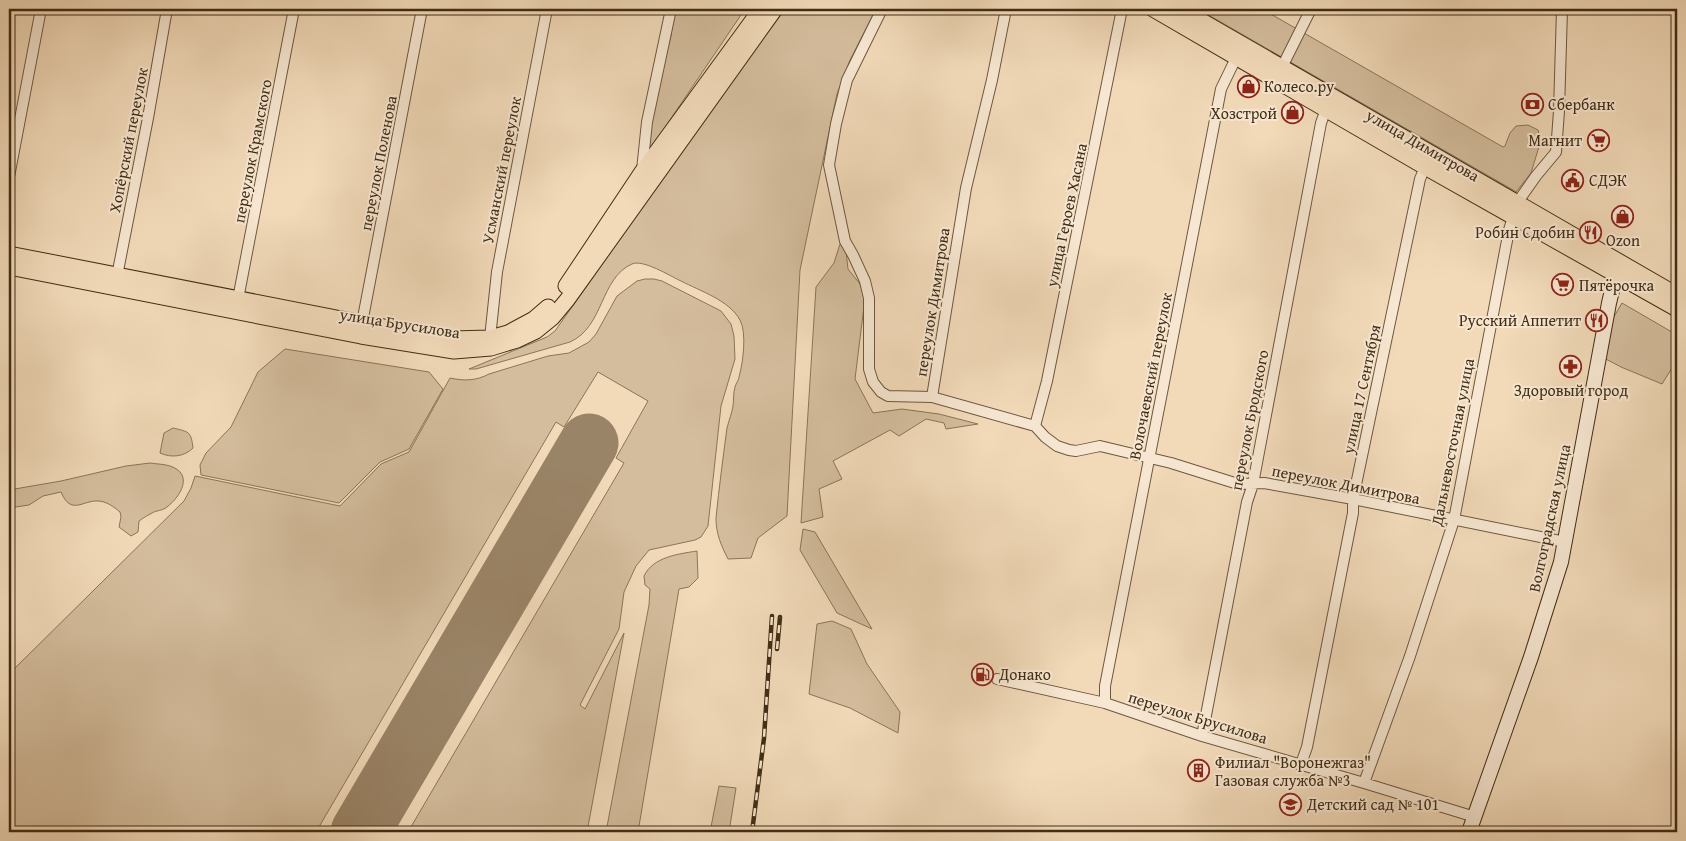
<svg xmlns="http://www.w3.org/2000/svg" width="1686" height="841" viewBox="0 0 1686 841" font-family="'Gentium Book Plus',serif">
	<rect width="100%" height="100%" fill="#f2dab9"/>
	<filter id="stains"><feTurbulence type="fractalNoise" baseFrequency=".004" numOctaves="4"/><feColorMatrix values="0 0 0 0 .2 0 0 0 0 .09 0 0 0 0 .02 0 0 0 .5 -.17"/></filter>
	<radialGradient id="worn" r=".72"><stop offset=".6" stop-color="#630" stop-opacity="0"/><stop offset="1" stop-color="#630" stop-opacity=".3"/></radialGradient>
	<!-- green -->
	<path fill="#d4bd9d" stroke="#8a7559" d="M674,9H684L696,13L698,9H745L647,154L641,151L671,36Z
		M782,9H876L850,60L837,94L800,270L787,516L758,538L751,558L728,559C721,545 716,534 716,518C719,488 723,458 727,428C729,420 732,413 733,406C734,400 733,393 735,387C736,383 739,380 739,377C743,363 747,333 740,320C729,300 700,291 681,281C670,276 643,259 632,264C600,278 604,327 570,342L476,369H469L547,337L555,331Z
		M1198,9H1262L1503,147L1505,146L1510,133L1516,126L1528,125L1538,130L1541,140L1531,173L1516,192L1513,190Z
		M840,244L846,251L848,269L860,284L865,298L855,379L873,413L902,409L939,414L978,424L946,429L944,423L926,419L899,436L890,430L833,461L842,479L819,489L823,517L801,523L816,287L834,263Z
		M645,279H654L662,281L721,311L731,324L734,336L735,359L721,406L708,526L701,537L695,540L649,550L636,566L624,592L619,629L580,705L585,709L624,633L587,832H408L624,463L616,458L648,401L598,372L564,427L556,422L316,832H9V674L184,501L191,488L195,476L340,506L381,464L409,452L450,378C464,381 476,381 489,374L548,356L569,353L589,342L596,334L617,296L637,281Z
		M1622,303L1677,335V360L1662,384L1621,367L1604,358L1612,320Z
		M285,349L429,372L443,389L409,449L380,462L339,503L201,475L200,465L206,453L231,427L258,372Z
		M173,428C189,432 191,431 193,448C184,457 171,458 160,453L164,433Z
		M150,463C156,464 164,464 170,466C194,474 181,496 167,507C162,511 157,510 152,513C148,515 143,518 139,521L138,532L131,536L119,527L121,517L120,512C114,507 106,501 98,501C83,500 71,516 61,492L43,496L29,505L9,508V490L61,481L126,466Z
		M803,529L815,532L872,629L837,613L800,550Z
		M697,551L698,578L689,587L679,589L638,832H606L649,605L650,589L645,585L644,576C653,557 678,554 697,551Z
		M832,621L851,629L867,664L900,712L898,733L850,708L809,694L817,624Z
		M719,786L736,788L729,832H710Z"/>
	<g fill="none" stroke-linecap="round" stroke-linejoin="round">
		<!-- runway -->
		<path stroke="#9a8467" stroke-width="59" d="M360,832L589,443"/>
		<defs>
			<path id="minor" d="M882,9L847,80L836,124L829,165L845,241L853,255L865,281L869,298V369L873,382L881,392L888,396L932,397L1035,426L1045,437L1057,446L1069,450L1076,451L1100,446L1171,463L1238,484L1264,483L1353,499L1565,542
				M1282,67L1311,9
				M642,170L647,122L671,9
				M9,177L41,9
				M1517,203L1536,176L1556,152L1559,111L1562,9
				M117,276L148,118L167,9
				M238,299L294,9
				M362,323L422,9
				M490,338L497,272L547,9
				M932,397L966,188L992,80L1006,9
				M1035,426L1047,381L1122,9
				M997,679L1105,703L1202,736L1364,783L1475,817
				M1105,703V686L1221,89L1236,58
				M1202,736L1247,502L1253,484L1321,123L1326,109
				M1301,764L1307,747L1353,513V499L1420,179L1425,167
				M1364,783L1410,656L1454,520L1509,230L1513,217"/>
			<path id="secondary" d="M1469,832L1531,657L1561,562L1609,303L1616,274L1619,266"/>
			<path id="primary" d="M1153,9L1425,167L1677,309
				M1181,9L1677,295
				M9,254L362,323L451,339L490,338L508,333L534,319L548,307
				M9,267L361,336L454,351L491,348L517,340L536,331L552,318L567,300L775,9
				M566,286L642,172L761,9"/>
		</defs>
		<!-- minor casing -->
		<use href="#minor" stroke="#6d583e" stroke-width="12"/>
		<!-- secondary casing -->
		<use href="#secondary" stroke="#412d15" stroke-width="16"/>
		<!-- primary casing -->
		<use href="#primary" stroke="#412d15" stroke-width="17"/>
		<!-- minor -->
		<use href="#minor" stroke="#f7e7d2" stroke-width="10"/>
		<!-- secondary -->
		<use href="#secondary" stroke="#f7e7d2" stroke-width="14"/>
		<!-- primary -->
		<use href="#primary" stroke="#f2dab9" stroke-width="15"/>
		<defs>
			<path id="rail" d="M777,649L780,617
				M752,832L764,738L772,616"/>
		</defs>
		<!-- rail casing -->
		<use href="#rail" stroke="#412d15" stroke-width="4.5"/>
		<!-- rail -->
		<use href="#rail" stroke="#f7e7d2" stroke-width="2.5" stroke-dasharray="8" stroke-linecap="butt"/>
	</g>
	<!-- icons -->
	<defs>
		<symbol id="shop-ring" viewBox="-11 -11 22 22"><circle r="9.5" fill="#f7e7d2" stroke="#8f2418" stroke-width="1.5"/><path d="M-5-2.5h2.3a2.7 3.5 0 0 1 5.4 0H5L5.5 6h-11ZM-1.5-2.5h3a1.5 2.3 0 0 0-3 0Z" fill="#8f2418"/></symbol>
		<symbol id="bank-ring" viewBox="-11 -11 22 22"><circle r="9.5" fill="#f7e7d2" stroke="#8f2418" stroke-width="1.5"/><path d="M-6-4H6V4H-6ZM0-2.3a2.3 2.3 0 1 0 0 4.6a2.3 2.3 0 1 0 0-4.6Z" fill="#8f2418"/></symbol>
		<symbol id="supermarket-ring" viewBox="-11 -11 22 22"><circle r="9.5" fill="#f7e7d2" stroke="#8f2418" stroke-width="1.5"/><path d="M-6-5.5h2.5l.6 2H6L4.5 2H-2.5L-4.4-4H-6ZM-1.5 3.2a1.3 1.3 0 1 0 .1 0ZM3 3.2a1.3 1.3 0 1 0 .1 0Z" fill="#8f2418"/></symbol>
		<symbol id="civic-ring" viewBox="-11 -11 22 22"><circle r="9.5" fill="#f7e7d2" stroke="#8f2418" stroke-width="1.5"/><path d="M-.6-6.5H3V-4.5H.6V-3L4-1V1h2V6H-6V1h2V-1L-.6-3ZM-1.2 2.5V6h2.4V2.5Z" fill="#8f2418"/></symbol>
		<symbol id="restaurant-ring" viewBox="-11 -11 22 22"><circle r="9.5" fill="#f7e7d2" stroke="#8f2418" stroke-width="1.5"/><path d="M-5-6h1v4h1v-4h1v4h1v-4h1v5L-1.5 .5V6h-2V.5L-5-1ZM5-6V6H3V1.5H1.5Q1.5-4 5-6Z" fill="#8f2418"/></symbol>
		<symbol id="pharmacy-ring" viewBox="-11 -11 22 22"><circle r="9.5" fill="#f7e7d2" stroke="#8f2418" stroke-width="1.5"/><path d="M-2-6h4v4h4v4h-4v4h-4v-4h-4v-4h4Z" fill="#8f2418"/></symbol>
		<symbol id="fuel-ring" viewBox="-11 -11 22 22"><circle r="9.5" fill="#f7e7d2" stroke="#8f2418" stroke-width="1.5"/><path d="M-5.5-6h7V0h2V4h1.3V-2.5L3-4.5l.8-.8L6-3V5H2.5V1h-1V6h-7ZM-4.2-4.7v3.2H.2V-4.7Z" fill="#8f2418"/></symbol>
		<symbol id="building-ring" viewBox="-11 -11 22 22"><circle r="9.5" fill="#f7e7d2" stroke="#8f2418" stroke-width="1.5"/><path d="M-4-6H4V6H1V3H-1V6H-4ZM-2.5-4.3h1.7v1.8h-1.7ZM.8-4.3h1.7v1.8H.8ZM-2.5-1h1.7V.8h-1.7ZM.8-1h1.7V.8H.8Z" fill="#8f2418"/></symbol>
		<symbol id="school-ring" viewBox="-11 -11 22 22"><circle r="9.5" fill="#f7e7d2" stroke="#8f2418" stroke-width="1.5"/><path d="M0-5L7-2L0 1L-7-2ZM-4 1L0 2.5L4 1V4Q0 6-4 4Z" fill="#8f2418"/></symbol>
	</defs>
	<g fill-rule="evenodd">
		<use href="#shop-ring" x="1236" y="74" width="25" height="25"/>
		<use href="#bank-ring" x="1520" y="92" width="25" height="25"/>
		<use href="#shop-ring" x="1280" y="100" width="25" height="25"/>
		<use href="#supermarket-ring" x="1586" y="128" width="25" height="25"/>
		<use href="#civic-ring" x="1560" y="168" width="25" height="25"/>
		<use href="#shop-ring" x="1610" y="204" width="25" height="25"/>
		<use href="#restaurant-ring" x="1578" y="220" width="25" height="25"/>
		<use href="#supermarket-ring" x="1550" y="272" width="25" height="25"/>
		<use href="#restaurant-ring" x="1584" y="308" width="25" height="25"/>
		<use href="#pharmacy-ring" x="1558" y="354" width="25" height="25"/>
		<use href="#fuel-ring" x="970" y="662" width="25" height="25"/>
		<use href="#building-ring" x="1186" y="758" width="25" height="25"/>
		<use href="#school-ring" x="1278" y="792" width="25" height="25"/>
	</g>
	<g text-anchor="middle" stroke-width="4" stroke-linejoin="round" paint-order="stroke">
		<!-- poi labels -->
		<g font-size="16" fill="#412d15" stroke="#f7e7d2" text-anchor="start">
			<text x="1264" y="92">Колесо.ру</text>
			<text x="1548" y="110">Сбербанк</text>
			<text x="1277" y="119" text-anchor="end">Хозстрой</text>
			<text x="1582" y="146" text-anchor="end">Магнит</text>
			<text x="1589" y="186">СДЭК</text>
			<text x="1575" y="238" text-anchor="end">Робин Сдобин</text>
			<text x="1623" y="246" text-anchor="middle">Ozon</text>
			<text x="1579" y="291">Пятёрочка</text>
			<text x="1581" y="326" text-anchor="end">Русский Аппетит</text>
			<text x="1571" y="396" text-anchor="middle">Здоровый город</text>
			<text x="999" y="680">Донако</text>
			<text x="1215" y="768">Филиал "Воронежгаз"<tspan x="1215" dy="18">Газовая служба №3</tspan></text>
			<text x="1307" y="810">Детский сад № 101</text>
		</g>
		<!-- street labels -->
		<g font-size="16" fill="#412d15" stroke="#f7e7d2">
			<text transform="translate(128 140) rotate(-79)" y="6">Хопёрский переулок</text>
			<text transform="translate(1423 145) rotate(30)" y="6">улица Димитрова</text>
			<text transform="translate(252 151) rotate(-79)" y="6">переулок Крамского</text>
			<text transform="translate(378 163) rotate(-79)" y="6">переулок Поленова</text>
			<text transform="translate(501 170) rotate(-79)" y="6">Усманский переулок</text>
			<text transform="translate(1066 215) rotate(-78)" y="6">улица Героев Хасана</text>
			<text transform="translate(932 302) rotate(-81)" y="6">переулок Димитрова</text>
			<text transform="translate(400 323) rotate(9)" y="6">улица Брусилова</text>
			<text transform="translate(1150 376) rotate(-79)" y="6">Волочаевский переулок</text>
			<text transform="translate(1361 389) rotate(-78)" y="6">улица 17 Сентября</text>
			<text transform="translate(1249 420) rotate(-79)" y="6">переулок Бродского</text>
			<text transform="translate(1452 442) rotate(-79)" y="6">Дальневосточная улица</text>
			<text transform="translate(1346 484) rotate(11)" y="6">переулок Димитрова</text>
			<text transform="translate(1549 518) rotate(-78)" y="6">Волгоградская улица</text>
			<text transform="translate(1198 717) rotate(17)" y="6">переулок Брусилова</text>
		</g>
	</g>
	<!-- margin -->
	<rect width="1686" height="841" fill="none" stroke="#f2dab9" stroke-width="30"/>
	<rect x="10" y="10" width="1666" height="821" fill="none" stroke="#412d15" stroke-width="2.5"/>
	<rect x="15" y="15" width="1656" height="811" fill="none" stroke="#412d15"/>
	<rect width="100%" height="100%" filter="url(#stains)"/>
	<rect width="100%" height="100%" fill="url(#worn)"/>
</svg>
